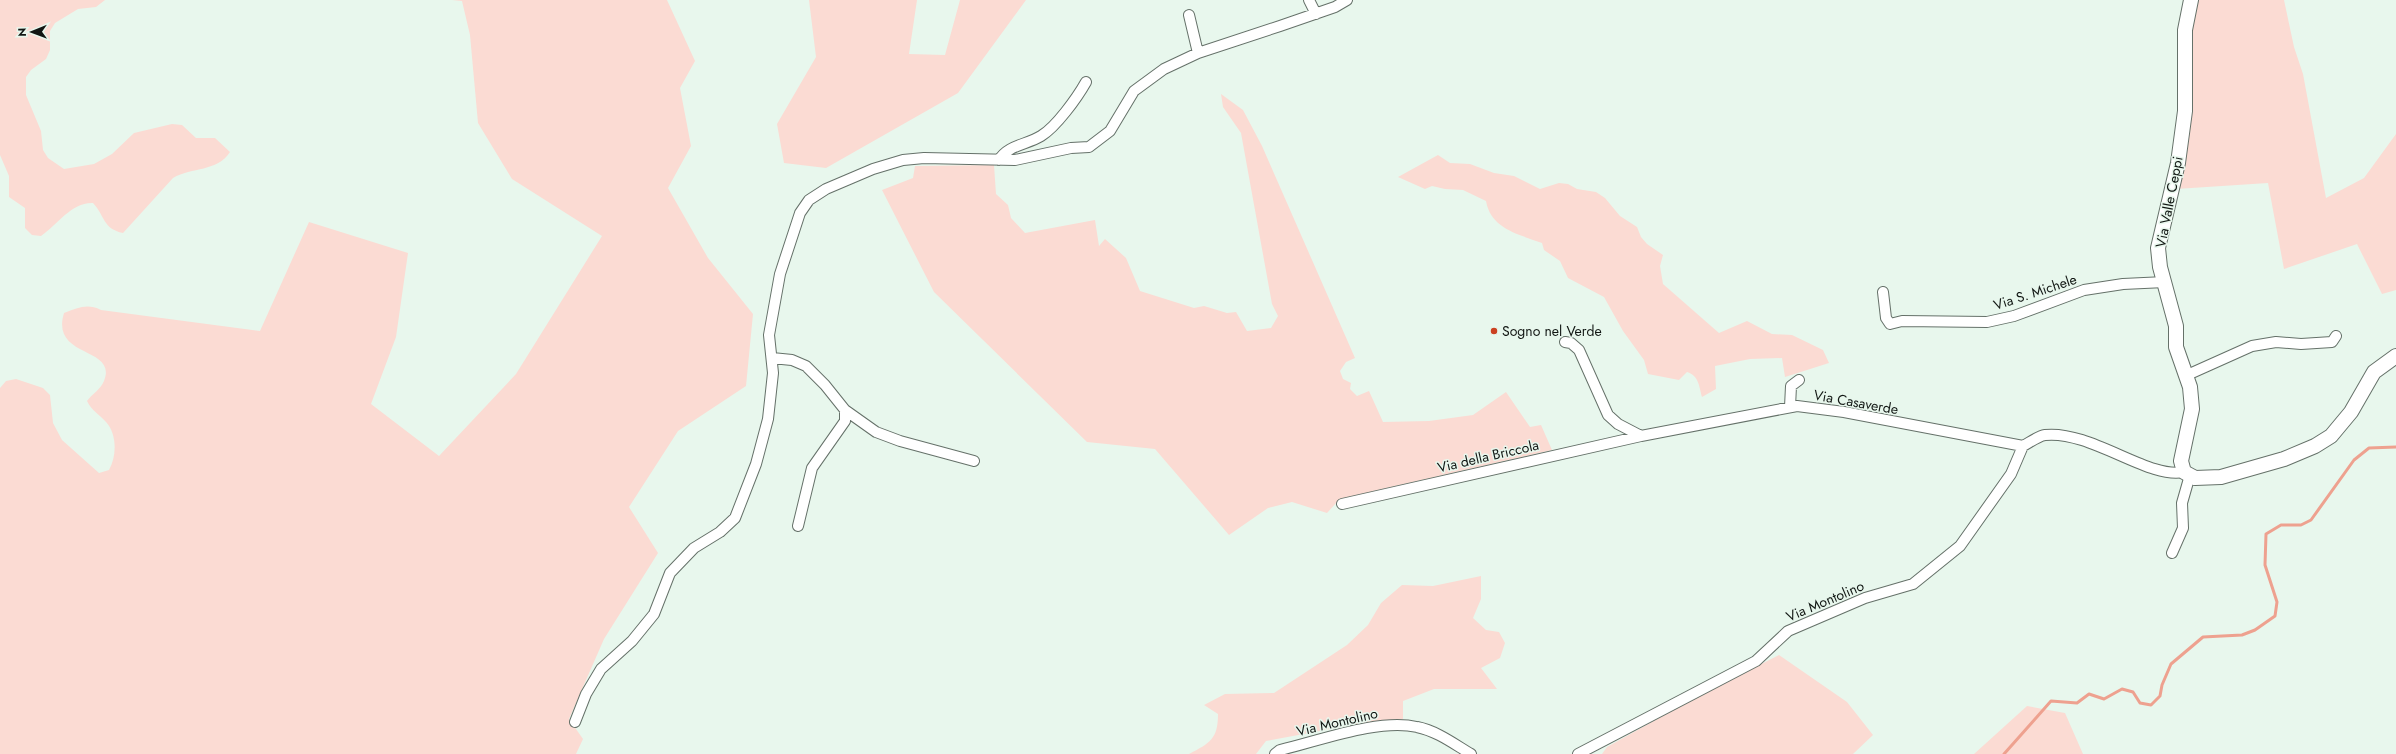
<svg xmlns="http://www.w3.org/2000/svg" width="2396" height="754" viewBox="0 0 2396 754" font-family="Jost,sans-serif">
	<rect width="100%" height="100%" fill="#e8f7ed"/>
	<!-- green -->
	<path fill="#fbdbd3" d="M0,0H105L96,7L78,9L55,23L50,31V50L46,59L31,70L26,77V95L41,131L43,150L48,158L64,169L94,164L112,154L134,133L172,124L182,125L196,138H215L230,152C217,172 192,167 173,178L123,233C103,229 105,216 93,203C72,202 58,224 41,236L32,235L25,228V208L9,197V176L0,155Z
		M452,0H667L695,61L680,88L691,146L668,188L708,258L753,314L746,386L678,431L629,507L658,553L604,639L569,719L583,739L576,754H0V388L6,381L16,379L43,388L50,395L53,423L62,440L99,473L109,470C117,456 117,434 106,422C99,414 92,411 87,401C92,394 101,389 104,381C118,346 50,359 64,313C78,308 87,303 101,310L260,331L309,222L408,253L396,337L371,404L439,456L516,374L602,236L512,179L478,123L470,35L462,1Z
		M809,0H917L909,54L945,55L960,0H1026L958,93L826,168L784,163L777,124L816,57Z
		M2195,0H2284L2294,47L2303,74L2326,198L2364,178L2396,134V290L2382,294L2357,244L2284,269L2268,183L2176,189L2190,31Z
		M1221,94L1243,110L1262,146L1355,358L1346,362L1340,371L1343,379L1351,383L1350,389L1357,396L1369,391L1383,422L1429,421L1473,415L1506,392L1530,427L1541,425L1552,450L1374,491L1337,502L1327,513L1292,502L1268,508L1229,535L1155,449L1087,442L934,292L882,190L913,178L915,166L994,165L996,194L1008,205L1011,218L1025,233L1095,220L1099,246L1105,239L1126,258L1140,291L1194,308L1204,306L1227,313L1236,312L1247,331L1271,328L1278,316L1272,304L1241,133L1223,107Z
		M1438,155L1450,163L1470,164L1494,173L1514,176L1540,189L1559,183L1568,184L1577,189L1596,192L1605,198L1620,216L1637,227L1641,237L1647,244L1663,255L1660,266L1663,284L1719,333L1747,321L1772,334L1792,335L1823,350L1829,363L1785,377L1782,358L1750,359L1715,366L1716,389L1702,397C1699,386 1699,376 1687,372L1679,380L1648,374L1644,360L1623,331L1604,297L1568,278L1560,261L1544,250L1542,243C1518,234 1491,229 1486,201L1463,190L1445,189L1432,186L1425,189L1398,177Z
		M1481,576V599L1473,618L1486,630L1499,632L1505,643L1500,658L1481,668L1497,689H1434L1403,701V719L1363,723L1266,741L1256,754H1189C1210,743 1218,739 1218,714L1204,705L1225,694L1274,693L1347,645L1368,625L1381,603L1402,585L1433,586Z
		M1779,655L1847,702L1873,735L1853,754H1602L1607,747L1695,698Z
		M2027,706L2065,713L2083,754H1974Z"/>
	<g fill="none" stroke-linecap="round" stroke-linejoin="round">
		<!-- stream -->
		<path stroke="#eea18f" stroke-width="3" d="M2004,754L2051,701L2077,703L2089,694L2104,699L2122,689L2133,692L2140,703L2151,705L2160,696L2162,685L2171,664L2203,637L2242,635L2255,630L2275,616L2277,602L2265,565L2266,534L2281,525H2301L2311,520L2354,460L2369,448L2396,447"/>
		<defs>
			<path id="street" d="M1309,0L1316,14
				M1189,15L1198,53
				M999,160C1008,145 1026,145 1041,136C1056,127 1077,98 1086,82
				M1883,292L1886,318L1890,324L1902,321L1987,322L2014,316L2084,290L2123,284L2165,282
				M1565,342L1571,343L1579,350L1608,415L1618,424L1641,436L1797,406L1844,412L2023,446C2029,443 2038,436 2045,435C2091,430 2149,480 2184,472
				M772,358L792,360L806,366L825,385L845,410V421L812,468L798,526
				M2185,376L2252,346L2276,342L2301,344L2332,342L2336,336
				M1790,407L1791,386L1799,380
				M845,410L876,432L900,441L974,461
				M1342,504L1641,436
				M2172,553L2183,528L2182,503L2190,475
				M575,722L586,694L601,669L632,641L654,614L670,573L694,548L720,532L735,518L756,464L768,419L773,373L769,335L780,274L800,213L809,200L826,189L873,169L903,160L924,158L1015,160L1071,148L1089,147L1110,131L1134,91L1164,69L1198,53L1280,26L1335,7L1347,0
				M1275,754L1280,750C1319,741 1379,718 1417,727C1437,731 1454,744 1471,754
				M1578,754L1756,661L1788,631L1865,598L1913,584L1960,546L2011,474L2023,446"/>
			<path id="secondary" d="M2191,0L2185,30V111L2178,163L2158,248L2160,267L2176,326V347L2190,387L2192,409L2181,461L2184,472L2195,478L2221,477L2284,459L2315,446L2331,436L2351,412L2374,372L2396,356"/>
		</defs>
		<!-- street casing -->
		<use href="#street" stroke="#657169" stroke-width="12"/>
		<!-- secondary casing -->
		<use href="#secondary" stroke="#657169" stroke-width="16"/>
		<!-- street -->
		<use href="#street" stroke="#fff" stroke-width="10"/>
		<!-- secondary -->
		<use href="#secondary" stroke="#fff" stroke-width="14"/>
	</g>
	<!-- markers -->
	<circle fill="#cb4121" stroke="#e8f7ed" stroke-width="1.5" cx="1494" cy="331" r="4"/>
	<g text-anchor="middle" stroke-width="3" stroke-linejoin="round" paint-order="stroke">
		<!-- street labels -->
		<g font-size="14" fill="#111613" stroke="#e8f7ed">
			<text transform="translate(2169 202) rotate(-79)" y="5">Via Valle Ceppi</text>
			<text transform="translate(2035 292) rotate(-18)" y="5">Via S. Michele</text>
			<text transform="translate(1856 402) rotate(10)" y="5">Via Casaverde</text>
			<text transform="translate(1488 456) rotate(-13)" y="5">Via della Briccola</text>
			<text transform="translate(1825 601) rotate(-23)" y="5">Via Montolino</text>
			<text transform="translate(1337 722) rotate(-13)" y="5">Via Montolino</text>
		</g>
		<!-- poi labels -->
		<g font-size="14" fill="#111613" stroke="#e8f7ed" text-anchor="start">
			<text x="1502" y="336">Sogno nel Verde</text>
		</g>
	</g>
	<!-- north arrow -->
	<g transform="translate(32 32) rotate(269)" stroke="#e8f7ed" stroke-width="3" paint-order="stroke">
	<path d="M0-3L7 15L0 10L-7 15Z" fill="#111613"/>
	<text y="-6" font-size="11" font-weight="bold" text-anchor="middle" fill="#111613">N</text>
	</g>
</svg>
